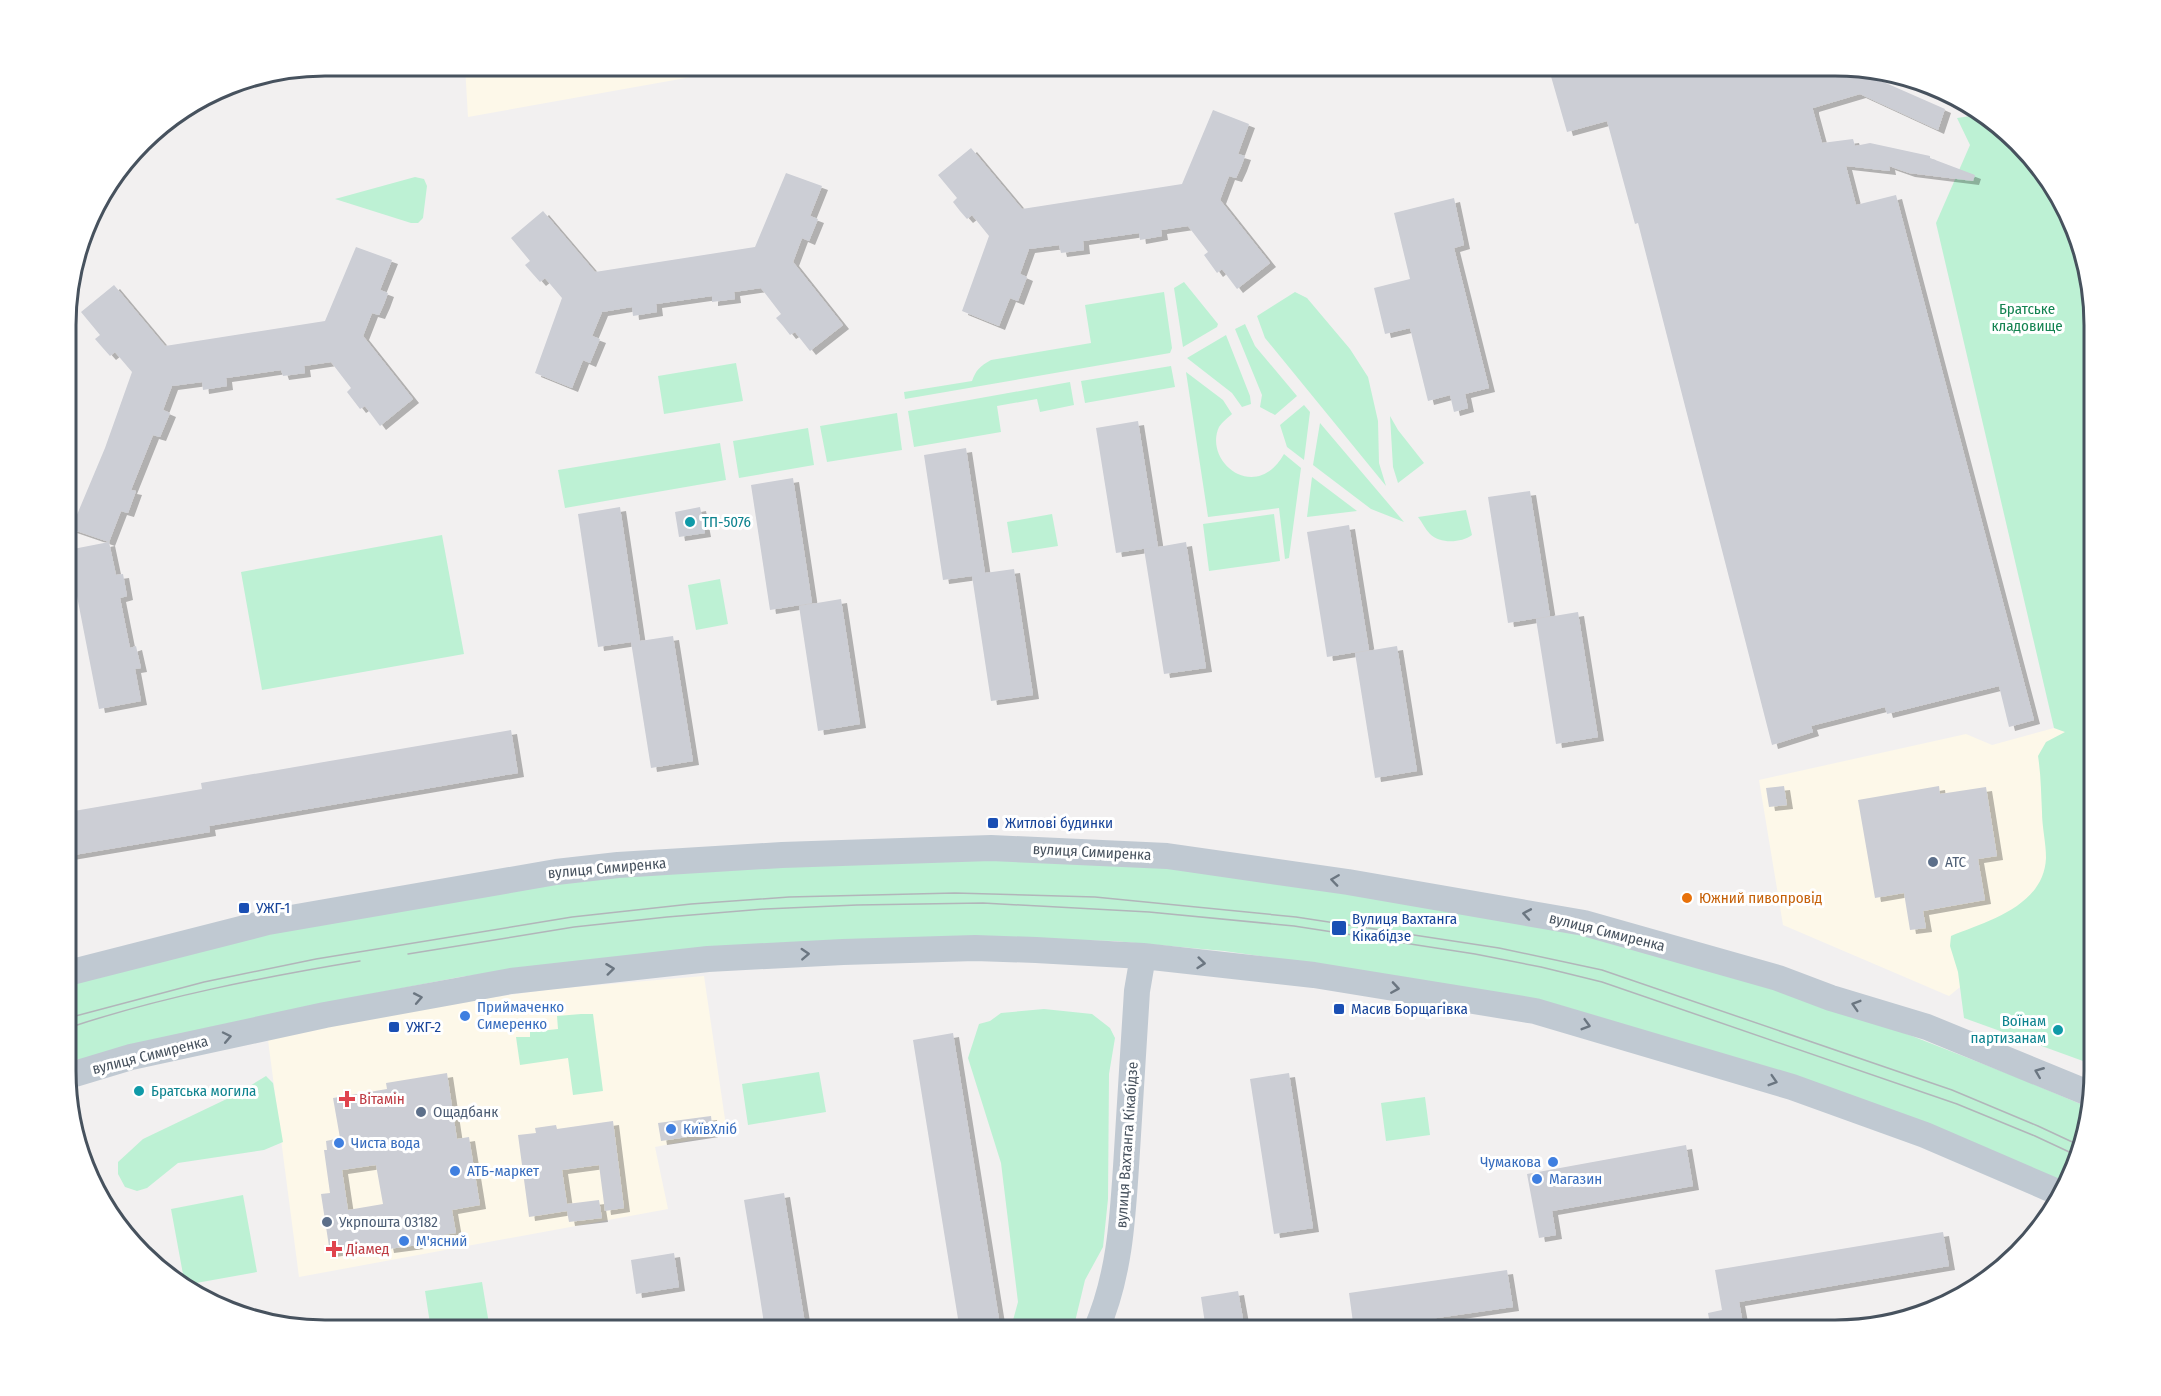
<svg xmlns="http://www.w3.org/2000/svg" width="2161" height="1396" viewBox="0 0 2161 1396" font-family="'Fira Sans Condensed',sans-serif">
	<defs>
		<filter id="shadow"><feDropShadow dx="6" dy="4" stdDeviation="0" flood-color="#0004"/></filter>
	</defs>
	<rect width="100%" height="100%" fill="#f2f0f0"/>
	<!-- commercial -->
	<path fill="#fdf8e9" d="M465,66H753L468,117Z
		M2054,728L2066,732L2085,872L2029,931L1949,996L1783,925L1759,780L1966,734L1992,745Z
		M704,976L727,1133L655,1147L668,1209L299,1277L268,1040L403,1010L552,989Z"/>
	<!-- green -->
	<path fill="#bdf1d4" d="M1984,114L2060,196L2094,308V1065L1964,1018L1958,972L1950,946L1951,936C1988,921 2044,906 2046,858C2046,843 2042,827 2042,812C2041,793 2041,775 2038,756L2046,742L2065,732L2054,728L1936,223L1970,145L1957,118Z
		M415,177L424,179L427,186L423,218L418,223H411L335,199Z
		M1184,282L1218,324L1217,327L1183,347L1174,288Z
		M1164,292L1172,348L1170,353L905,399L904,392L972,381C976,370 980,366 991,360L1091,343L1085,305Z
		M1295,292L1307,298L1350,349L1368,377L1378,421L1379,463L1386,486L1265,338L1257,316Z
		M1245,324L1255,346L1297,396L1275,415L1260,407L1262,395L1235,329Z
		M1226,335L1250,396L1251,404L1242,407L1232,393L1187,358Z
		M736,363L743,401L664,414L658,376Z
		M1171,366L1175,387L1085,403L1081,381Z
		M1186,372L1223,400L1232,414C1229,417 1222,422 1219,427C1203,462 1256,504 1284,454L1301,468L1289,558L1285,559L1279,508L1208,517Z
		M1070,382L1074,405L1040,412L1037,399L997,406L1001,432L914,447L908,411Z
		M1304,405L1310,412L1304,460L1287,447L1280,425Z
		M897,413L902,450L827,462L820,426Z
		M1390,416L1398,430L1424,463L1398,483L1393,467Z
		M1320,423L1404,522L1371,509L1313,465Z
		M808,428L814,465L739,478L733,441Z
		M720,443L726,480L565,508L558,470Z
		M1312,477L1357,511L1307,517Z
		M1466,510L1472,535C1461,543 1440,544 1430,534C1425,529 1422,522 1418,517Z
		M1052,514L1058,546L1012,553L1007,522Z
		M1274,514L1280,561L1209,571L1203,524Z
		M442,535L464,654L262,690L241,572Z
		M720,579L728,624L696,630L688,585Z
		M983,859L1207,870L1552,928L1719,970L1884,1025L2024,1080L2090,1108L2081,1154L2067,1183L1900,1115L1310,963L1224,951L1114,941L995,938L595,959L460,977L340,1000L81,1061L68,1055V982L296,928L496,892L614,877L729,866Z
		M1044,1009L1092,1014L1110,1028L1115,1038L1109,1074L1108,1199L1103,1247L1085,1280L1073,1330H946L959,1325L999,1319L1012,1324L1018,1302L1001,1163L968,1058L979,1024L990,1021L1001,1013Z
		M581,1014H593L603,1091L573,1095L568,1058L520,1065L516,1037H530V1032L558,1029L557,1016Z
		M819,1072L826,1112L748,1125L742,1084Z
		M266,1076L273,1083L283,1142L264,1150L178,1163L147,1188L137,1191L125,1187L118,1174V1162L143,1139L235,1095Z
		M1425,1097L1430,1135L1386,1141L1381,1103Z
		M243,1195L257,1272L185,1285L171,1209Z
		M482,1282L490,1330H431L425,1291Z"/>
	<!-- building -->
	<path fill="#ccced5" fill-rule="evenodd" filter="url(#shadow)" d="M1548,66H1836L1848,68L1850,76L1863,73L1945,109L1938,130L1860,94L1813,108V110L1822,143L1853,139L1855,146L1870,143L1930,156V158L1975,175L1973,181L1909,173L1889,166L1890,171L1846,166L1856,205L1896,195L2034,720L2009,727L1999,686L1887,714L1885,707L1811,726L1813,732L1772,745L1638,223L1635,224L1607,121L1567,132Z
		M1213,110L1249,124L1238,154L1245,156L1241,167L1236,178L1229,176L1220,200L1270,263L1237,289L1222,269L1217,273L1204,255L1208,252L1188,226L1161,230L1162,236L1140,240L1139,233L1083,241L1084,250L1061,253L1059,245L1029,249L1020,274L1027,277L1018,301L1010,298L999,326L962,311L989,236L972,215L967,219L960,211L953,202L957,198L938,175L971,148L1022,209L1182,184Z
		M786,173L822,186L810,216L818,219L809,241L802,238L793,262L843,325L810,351L795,332L790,335L783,326L776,318L781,314L761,288L734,292L735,299L712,302V296L656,304L657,312L633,316L632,307L602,312L592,336L600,339L590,363L583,360L572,388L535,373L562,298L545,278L540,282L532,273L525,265L530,261L511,238L543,211L595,272L755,247Z
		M1454,198L1464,245L1454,248L1489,388L1465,394L1468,408L1454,412L1450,395L1428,401L1410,328L1385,334L1374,288L1410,279L1394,213Z
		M356,247L392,260L380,290L388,293L384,304L379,315L372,313L363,336L413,399L380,426L365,406L360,409L347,392L351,388L331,362L304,366L305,373L283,376L281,370L226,378L227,386L203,390L202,382L172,386L163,410L170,413L160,437L153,435L131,490L136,491L128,513L121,511L109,542L71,529L105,448L132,372L115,352L110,356L102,347L95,339L100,335L81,312L114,285L165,346L325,321Z
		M1138,421L1158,547L1186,542L1206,668L1164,674L1144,549L1155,547L1116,553L1096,428Z
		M966,448L985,573L1014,569L1033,695L991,701L972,576L943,580L924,455Z
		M793,478L812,603L770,610L751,485Z
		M1530,491L1550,616L1508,623L1488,497Z
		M620,507L640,641L673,636L693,761L651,768L631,642L598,647L578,514Z
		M700,507L705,533L679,537L675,512Z
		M1349,525L1369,650L1327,657L1307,532Z
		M109,542L116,575L123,574L127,596L120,598L130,648L136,646L141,668L135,669L141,701L99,709L68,550Z
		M841,599L860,724L818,731L799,606Z
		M1578,612L1598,737L1556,744L1536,619Z
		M1397,646L1417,771L1375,778L1355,653Z
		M511,730L518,773L209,826L210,832L68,856V812L202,789L201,783Z
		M1784,786L1787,805L1769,807L1766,788Z
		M1939,786L1940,794L1986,787L1997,856L1978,859L1985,900L1923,911L1926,928L1910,930L1904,893L1875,898L1858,800Z
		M953,1033L999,1319L959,1325L913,1040Z
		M447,1073L457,1139L469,1137L480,1205L452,1210L456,1233L417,1239L418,1245L388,1249L387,1244L330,1253L321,1194L330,1193L324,1150H327L326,1141L340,1138L333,1098L387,1089L386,1083ZM376,1165L383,1204L348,1210L342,1170Z
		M1289,1073L1313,1228L1274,1234L1250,1079Z
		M711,1116L713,1133L661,1141L658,1123Z
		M613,1121L624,1208L605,1211L599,1165L562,1170L567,1204L599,1200L602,1218L569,1222L567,1211L529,1217L518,1135L536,1133L535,1128L556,1125L557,1129Z
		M1686,1145L1693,1186L1552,1211L1556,1235L1539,1238L1527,1174Z
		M784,1193L806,1330H765L757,1278L744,1200Z
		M1943,1232L1949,1266L1739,1302L1744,1329L1711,1330L1708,1313L1722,1310L1715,1270Z
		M674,1253L679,1287L636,1294L631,1260Z
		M1507,1270L1513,1307L1354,1330L1349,1293Z
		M1238,1291L1245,1330H1206L1201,1297Z"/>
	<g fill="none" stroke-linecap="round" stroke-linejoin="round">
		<!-- minor -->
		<path stroke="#c0c9d2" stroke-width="26" d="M68,973L268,922L556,872L618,865L782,855L991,848L1167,856L1348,882L1584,923L1778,978L1831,998L1927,1027L2093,1095
			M68,1076L131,1057L325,1015L511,981L708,959L843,952L975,948L1036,950L1143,956L1314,975L1535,1011L1792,1087L1925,1135L2062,1194
			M1096,1330C1121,1273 1123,1212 1127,1151C1130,1097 1134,1044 1137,991L1143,956"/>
		<!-- tram -->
		<path stroke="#b2b5ba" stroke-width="1.5" d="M408,954L574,927L667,917L765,909L857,905L983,903L1149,912L1294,926L1475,954L1541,967L1602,982L1957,1104L2035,1136L2080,1157
			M68,1018L204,982L316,959L572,917L691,904L789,897L955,893L1095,897L1296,917L1499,948L1602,970L1952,1090L2038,1126L2083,1147
			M68,1028C160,997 264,977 360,961"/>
	</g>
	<!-- one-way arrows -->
	<defs><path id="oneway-chevron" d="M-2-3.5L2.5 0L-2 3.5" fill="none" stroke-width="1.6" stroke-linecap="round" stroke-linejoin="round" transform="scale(1.5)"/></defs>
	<g stroke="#6b7681">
		<use href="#oneway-chevron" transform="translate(1335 880) rotate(-172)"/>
		<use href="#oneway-chevron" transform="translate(1527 914) rotate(-170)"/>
		<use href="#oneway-chevron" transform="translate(805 954) rotate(-3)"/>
		<use href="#oneway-chevron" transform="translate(1201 963) rotate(6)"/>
		<use href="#oneway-chevron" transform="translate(610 969) rotate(-7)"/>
		<use href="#oneway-chevron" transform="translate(1395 988) rotate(9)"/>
		<use href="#oneway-chevron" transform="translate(418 998) rotate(-11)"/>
		<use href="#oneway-chevron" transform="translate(1856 1005) rotate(-163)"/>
		<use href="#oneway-chevron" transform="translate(1586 1025) rotate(16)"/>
		<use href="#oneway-chevron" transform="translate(227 1037) rotate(-12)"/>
		<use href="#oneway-chevron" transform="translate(2039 1072) rotate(-158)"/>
		<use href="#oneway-chevron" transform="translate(1773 1081) rotate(17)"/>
	</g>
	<!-- markers -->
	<g fill="#0f9aa8" stroke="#fff" stroke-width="2">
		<circle cx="690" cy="522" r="6"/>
		<circle cx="2058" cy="1030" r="6"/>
		<circle cx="139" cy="1091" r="6"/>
	</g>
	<g fill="#1a4fb4" stroke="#fff" stroke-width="2">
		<rect x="987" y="817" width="12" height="12" rx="3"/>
		<rect x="238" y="902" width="12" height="12" rx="3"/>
		<rect x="1331" y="920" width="16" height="16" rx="3"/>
		<rect x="1333" y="1003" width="12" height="12" rx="3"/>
		<rect x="388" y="1021" width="12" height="12" rx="3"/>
	</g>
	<g fill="#5c6f8a" stroke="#fff" stroke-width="2">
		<circle cx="1933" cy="862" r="6"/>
		<circle cx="421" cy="1112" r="6"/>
		<circle cx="327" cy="1222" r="6"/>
	</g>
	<circle fill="#e8710a" stroke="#fff" stroke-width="2" cx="1687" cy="898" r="6"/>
	<g fill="#3f7fe0" stroke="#fff" stroke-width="2">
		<circle cx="465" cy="1016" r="6"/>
		<circle cx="671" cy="1129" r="6"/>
		<circle cx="339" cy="1143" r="6"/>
		<circle cx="1553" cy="1162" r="6"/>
		<circle cx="455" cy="1171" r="6"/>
		<circle cx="1537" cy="1179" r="6"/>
		<circle cx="404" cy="1241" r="6"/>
	</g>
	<g fill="#e0444e" stroke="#fff" stroke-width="2">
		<path d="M344 1090h6v6h6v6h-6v6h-6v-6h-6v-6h6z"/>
		<path d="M331 1240h6v6h6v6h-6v6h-6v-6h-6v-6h6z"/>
	</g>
	<g text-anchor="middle" stroke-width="6" stroke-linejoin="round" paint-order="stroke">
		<!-- park labels -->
		<g font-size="15" fill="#148351" stroke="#fff">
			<text x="2027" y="314">Братське<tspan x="2027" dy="17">кладовище</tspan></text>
		</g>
		<!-- culture labels -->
		<g font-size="15" fill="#0d838f" stroke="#fff" text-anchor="start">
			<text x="702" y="527">ТП-5076</text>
			<text x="2046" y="1026" text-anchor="end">Воїнам<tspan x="2046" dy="17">партизанам</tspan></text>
			<text x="151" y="1096">Братська могила</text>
		</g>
		<!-- transit labels -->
		<g font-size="15" fill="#164399" stroke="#fff" text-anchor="start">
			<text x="1005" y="828">Житлові будинки</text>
			<text x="256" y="913">УЖГ-1</text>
			<text x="1352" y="924">Вулиця Вахтанга<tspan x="1352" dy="17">Кікабідзе</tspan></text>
			<text x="1351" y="1014">Масив Борщагівка</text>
			<text x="406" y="1032">УЖГ-2</text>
		</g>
		<!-- street labels -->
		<g font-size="15" fill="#47525e" stroke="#fff">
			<text transform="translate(1092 852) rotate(3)" y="5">вулиця Симиренка</text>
			<text transform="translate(607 868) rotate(-5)" y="5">вулиця Симиренка</text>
			<text transform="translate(1607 932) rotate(14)" y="5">вулиця Симиренка</text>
			<text transform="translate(150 1055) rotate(-14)" y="5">вулиця Симиренка</text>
			<text transform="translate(1127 1145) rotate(-86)" y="5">вулиця Вахтанга Кікабідзе</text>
		</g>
		<!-- service labels -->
		<g font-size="15" fill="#4e5e75" stroke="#fff" text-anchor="start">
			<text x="1945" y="867">АТС</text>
			<text x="433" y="1117">Ощадбанк</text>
			<text x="339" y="1227">Укрпошта 03182</text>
		</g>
		<!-- food labels -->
		<g font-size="15" fill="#c56008" stroke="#fff" text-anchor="start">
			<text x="1699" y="903">Южний пивопровід</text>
		</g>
		<!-- shop labels -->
		<g font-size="15" fill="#366cbe" stroke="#fff" text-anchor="start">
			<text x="477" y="1012">Приймаченко<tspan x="477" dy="17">Симеренко</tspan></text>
			<text x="683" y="1134">КиївХліб</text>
			<text x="351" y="1148">Чиста вода</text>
			<text x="1541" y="1167" text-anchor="end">Чумакова</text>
			<text x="467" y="1176">АТБ-маркет</text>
			<text x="1549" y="1184">Магазин</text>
			<text x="416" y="1246">М'ясний</text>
		</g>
		<!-- health labels -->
		<g font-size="15" fill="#be3a42" stroke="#fff" text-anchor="start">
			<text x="359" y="1104">Вітамін</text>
			<text x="346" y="1254">Діамед</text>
		</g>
	</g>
	<!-- crop -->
	<path d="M0 0H2161V1396H0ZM325 76H1835A249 249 0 0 1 2084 325V1071A249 249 0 0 1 1835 1320H325A249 249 0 0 1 76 1071V325A249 249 0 0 1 325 76Z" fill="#fff" fill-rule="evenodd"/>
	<path fill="none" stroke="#47525e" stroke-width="3" d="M325 76H1835A249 249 0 0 1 2084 325V1071A249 249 0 0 1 1835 1320H325A249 249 0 0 1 76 1071V325A249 249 0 0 1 325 76Z"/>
</svg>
